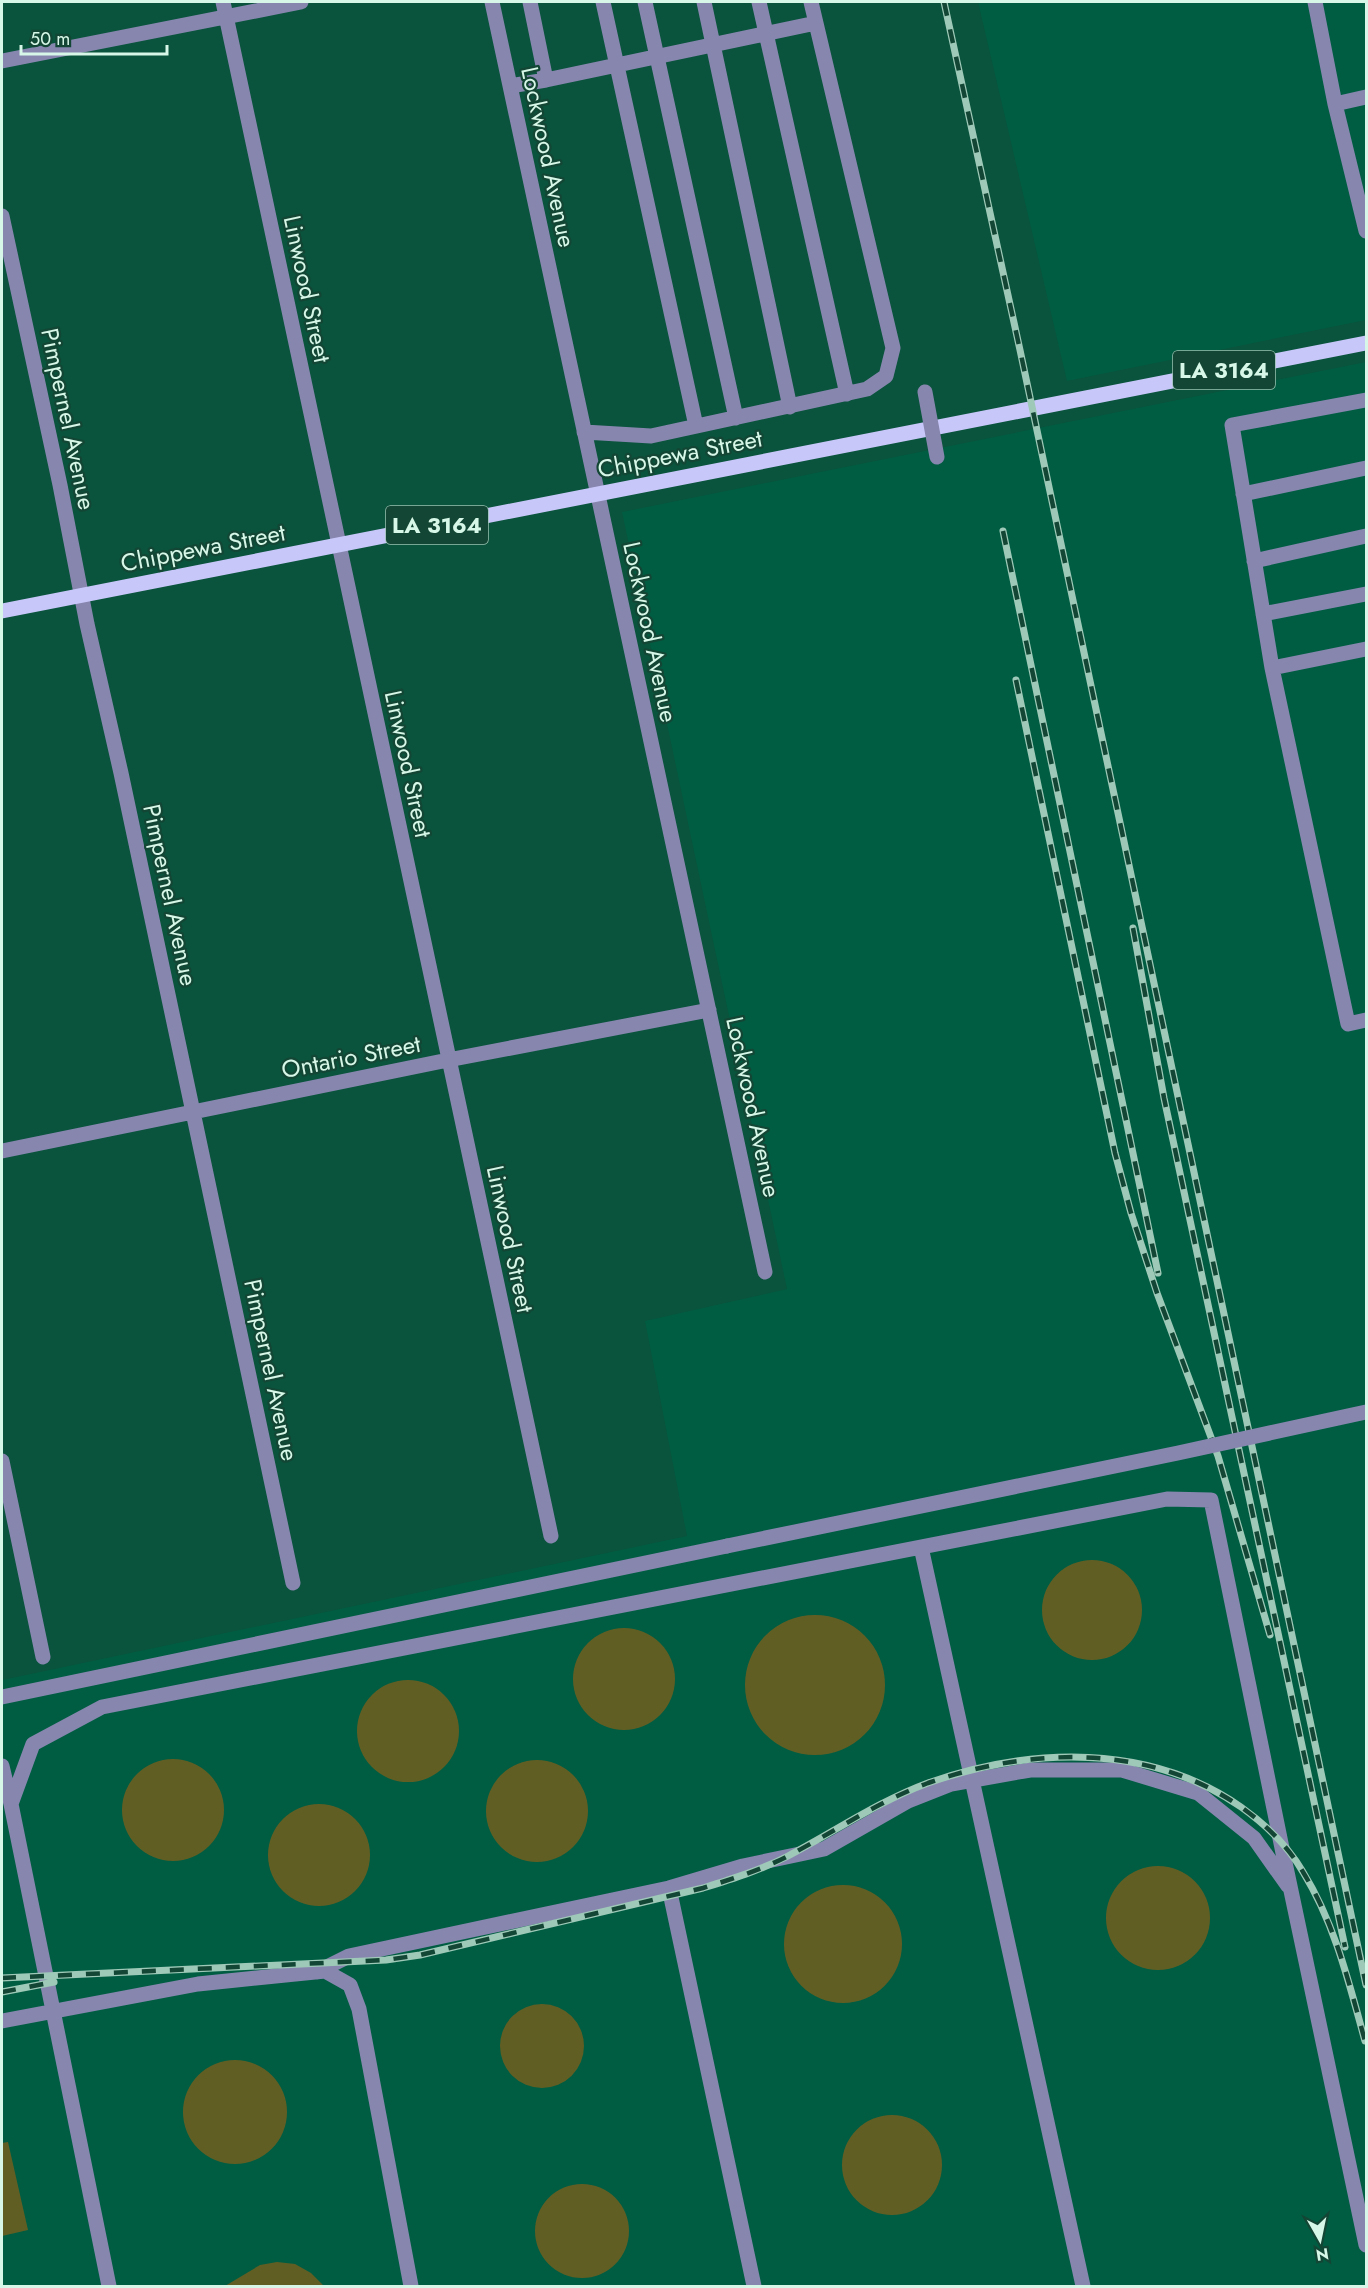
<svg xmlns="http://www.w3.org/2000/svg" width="1368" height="2288" viewBox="0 0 1368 2288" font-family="Jost,sans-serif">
	<rect width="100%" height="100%" fill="#0a533c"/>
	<!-- built -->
	<path fill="#005d42" d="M978,2H1366V320L1067,381Z
		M1366,362V2286H2V1680L687,1536L645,1321L787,1289L622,512Z"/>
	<!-- building -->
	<path fill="#615e24" d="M1042 1610a50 50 0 1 1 100 0a50 50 0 1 1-100 0Z
		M745 1685a70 70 0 1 1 140 0a70 70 0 1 1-140 0Z
		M573 1679a51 51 0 1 1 102 0a51 51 0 1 1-102 0Z
		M357 1731a51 51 0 1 1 102 0a51 51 0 1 1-102 0Z
		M122 1810a51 51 0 1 1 102 0a51 51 0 1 1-102 0Z
		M486 1811a51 51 0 1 1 102 0a51 51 0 1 1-102 0Z
		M268 1855a51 51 0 1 1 102 0a51 51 0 1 1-102 0Z
		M1106 1918a52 52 0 1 1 104 0a52 52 0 1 1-104 0Z
		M784 1944a59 59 0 1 1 118 0a59 59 0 1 1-118 0Z
		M500 2046a42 42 0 1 1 84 0a42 42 0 1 1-84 0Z
		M183 2112a52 52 0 1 1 104 0a52 52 0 1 1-104 0Z
		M842 2165a50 50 0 1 1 100 0a50 50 0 1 1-100 0Z
		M8,2142L28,2230L2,2236V2143Z
		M535 2231a47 47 0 1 1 94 0a47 47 0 1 1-94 0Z
		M277,2262L295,2264L311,2273L324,2286H225L260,2265Z"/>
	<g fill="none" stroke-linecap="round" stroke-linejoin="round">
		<!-- minor -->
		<path stroke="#8786af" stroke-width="15" d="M223,2L551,1536
			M492,2L765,1272
			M603,2L696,426
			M645,2L736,418
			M704,2L790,407
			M759,2L847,394
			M1315,2L1335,104
			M2,61L301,2
			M546,80L816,23
			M510,86L546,80L530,2
			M2,216L60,485L87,624L121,773L293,1583
			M1366,231L1335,104L1366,97
			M1366,400L1232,425L1272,668L1348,1024L1366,1020
			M584,432L651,436L867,389L886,376L893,348L811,2
			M1243,494L1366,468
			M1254,561L1366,536
			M1263,614L1366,594
			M1272,668L1366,649
			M2,1151L448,1060L709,1010
			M2,1461L43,1657
			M921,1547L1083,2286
			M2,1697L727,1546
			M2,1766L11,1804
			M669,1888L754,2286
			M317,1972L349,1956L669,1888L743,1866L824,1849L908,1801L951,1784L1030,1770H1122L1198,1793L1254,1838L1288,1886
			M2,2021L198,1984L325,1971L350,1985L359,2009L411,2286
			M109,2286L11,1804L33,1744L102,1707L1167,1499L1211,1500L1283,1853L1366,2245"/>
		<!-- major -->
		<path stroke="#c8c7f9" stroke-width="15" d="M2,611L1366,343"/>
		<defs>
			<path id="rail" d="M944,2L1020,350L1366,1985
				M1003,531L1158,1273
				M1016,680L1115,1153L1131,1213L1157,1293L1218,1456L1270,1635
				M1133,928L1164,1098L1345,1947
				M2,1978L386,1960L420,1955L703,1888C732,1879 761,1870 788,1856C834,1832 879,1801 928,1783C1031,1747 1149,1743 1241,1807C1265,1824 1288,1846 1303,1872C1335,1924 1349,1983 1365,2041
				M2,1992L54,1982"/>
		</defs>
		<!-- rail casing -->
		<use href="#rail" stroke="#9ec9b8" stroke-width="7"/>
		<!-- rail -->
		<use href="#rail" stroke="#134634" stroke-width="4.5" stroke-dasharray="14" stroke-linecap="butt"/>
		<!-- minor-bridge -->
		<path stroke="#8786af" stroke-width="15" d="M925,392L937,457
			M727,1546L1178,1453L1366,1412"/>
	</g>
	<g text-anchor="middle" stroke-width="4.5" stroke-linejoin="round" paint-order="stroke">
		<!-- shield labels -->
		<g fill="#134634" stroke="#9cc2b2" stroke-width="1.5">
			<rect x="1173" y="351" width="102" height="38" rx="4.5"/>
			<rect x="386" y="506" width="102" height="38" rx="4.5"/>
		</g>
		<g font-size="22" font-weight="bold" fill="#d7f7e8">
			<text x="1224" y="378">LA 3164</text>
			<text x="437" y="533">LA 3164</text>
		</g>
		<!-- street labels -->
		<g font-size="24" fill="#d7f7e8" stroke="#134634">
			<text transform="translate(548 157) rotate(78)" y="8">Lockwood Avenue</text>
			<text transform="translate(307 289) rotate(78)" y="8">Linwood Street</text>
			<text transform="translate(68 419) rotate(78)" y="8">Pimpernel Avenue</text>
			<text transform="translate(680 454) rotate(-11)" y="8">Chippewa Street</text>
			<text transform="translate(203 548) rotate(-11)" y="8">Chippewa Street</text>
			<text transform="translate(650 632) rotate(78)" y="8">Lockwood Avenue</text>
			<text transform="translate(408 764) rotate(78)" y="8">Linwood Street</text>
			<text transform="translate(170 895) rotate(78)" y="8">Pimpernel Avenue</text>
			<text transform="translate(351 1057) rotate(-11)" y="8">Ontario Street</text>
			<text transform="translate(753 1107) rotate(78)" y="8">Lockwood Avenue</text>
			<text transform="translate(510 1239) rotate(78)" y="8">Linwood Street</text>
			<text transform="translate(271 1370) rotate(78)" y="8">Pimpernel Avenue</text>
		</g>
	</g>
	<!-- border -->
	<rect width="1368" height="2288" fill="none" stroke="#d7f7e8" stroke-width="6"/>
	<!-- north arrow -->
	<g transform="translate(1320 2240) rotate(171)" stroke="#134634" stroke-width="4.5" paint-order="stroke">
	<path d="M0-4.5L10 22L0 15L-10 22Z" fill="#d7f7e8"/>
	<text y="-9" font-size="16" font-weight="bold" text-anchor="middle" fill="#d7f7e8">N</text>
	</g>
	<!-- scale -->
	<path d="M21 45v9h146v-9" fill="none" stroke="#d7f7e8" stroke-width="3"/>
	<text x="30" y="45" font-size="18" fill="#d7f7e8" stroke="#134634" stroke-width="4.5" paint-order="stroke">50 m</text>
</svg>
